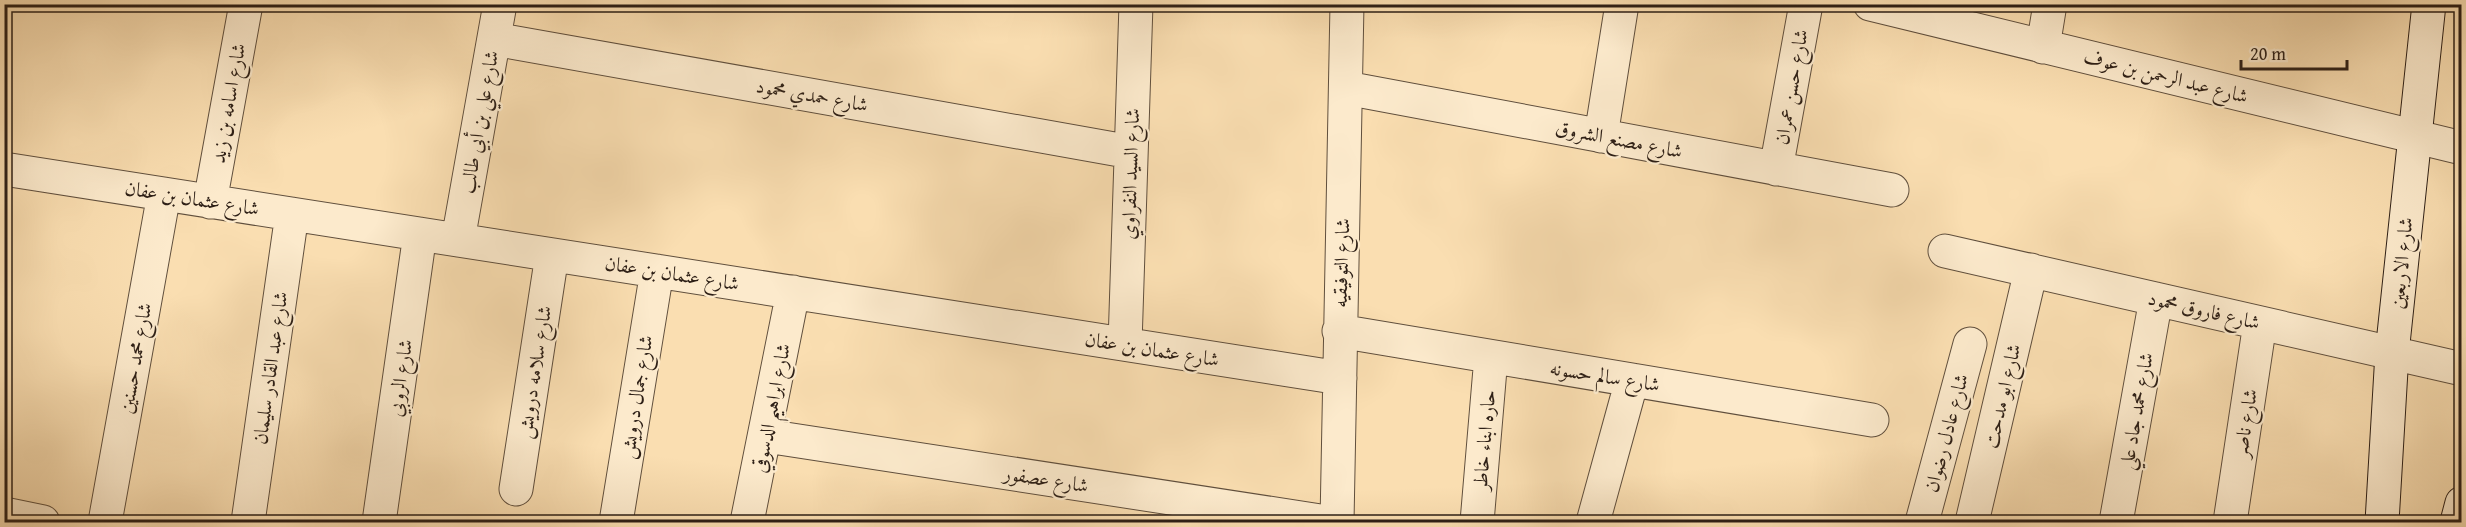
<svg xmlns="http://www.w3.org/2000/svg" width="2466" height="527" viewBox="0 0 2466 527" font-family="'Gentium Book Plus',Amiri,serif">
	<rect width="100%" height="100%" fill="#fadeb1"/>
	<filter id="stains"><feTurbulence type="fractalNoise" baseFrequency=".00333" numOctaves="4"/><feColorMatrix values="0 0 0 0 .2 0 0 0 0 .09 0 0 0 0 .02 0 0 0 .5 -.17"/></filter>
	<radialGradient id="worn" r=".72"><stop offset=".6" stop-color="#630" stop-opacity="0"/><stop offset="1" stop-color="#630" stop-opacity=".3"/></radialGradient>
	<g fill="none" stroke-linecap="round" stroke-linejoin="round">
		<defs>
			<path id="street" d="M1870,4L2462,148
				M494,39L1131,152
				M2043,47L2050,4
				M1346,88L1892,190
				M1601,136L1622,4
				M4,169L1340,378
				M1776,169L1806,4
				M210,202L246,4
				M458,240L500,4
				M1945,251L2462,369
				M1339,331L1872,420
				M1125,344L1136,4
				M766,436L1327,522
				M516,489L552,255
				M4,514L43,522
				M105,522L164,194
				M248,522L292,214
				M379,522L420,234
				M616,522L657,271
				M747,522L793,292
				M1337,522L1347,4
				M1477,522L1491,357
				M1593,522L1632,380
				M1922,522L1970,344
				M1972,522L2031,270
				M2116,522L2156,299
				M2230,522L2260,323"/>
			<path id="secondary" d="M2382,522L2392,353L2429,4
				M2457,522L2462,503"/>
		</defs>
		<!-- street casing -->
		<use href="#street" stroke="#604f3d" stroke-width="35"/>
		<!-- secondary casing -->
		<use href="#secondary" stroke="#2d1f16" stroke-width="35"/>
		<!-- street -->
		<use href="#street" stroke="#fceacc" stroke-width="33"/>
		<!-- secondary -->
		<use href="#secondary" stroke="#fceacc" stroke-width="33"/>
	</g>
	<g text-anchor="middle" stroke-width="4.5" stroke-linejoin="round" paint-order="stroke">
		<!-- street labels -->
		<g font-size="20" fill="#2d1f16" stroke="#fceacc">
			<text transform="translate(2166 76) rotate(14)" y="7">شارع عبد الرحمن بن عوف</text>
			<text transform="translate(1791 87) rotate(-80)" y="7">شارع حسن عمران</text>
			<text transform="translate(812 95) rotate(10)" y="7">شارع حمدي محمود</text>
			<text transform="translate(228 103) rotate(-80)" y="7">شارع اسامه بن زيد</text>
			<text transform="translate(479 122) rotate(-80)" y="7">شارع علي بن أبي طالب</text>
			<text transform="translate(1619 139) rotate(11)" y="7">شارع مصنع الشروق</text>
			<text transform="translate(1130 174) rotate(-88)" y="7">شارع السيد النفراوي</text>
			<text transform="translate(192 198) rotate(9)" y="7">شارع عثمان بن عفان</text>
			<text transform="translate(1341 263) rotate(-88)" y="7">شارع التوفيقيه</text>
			<text transform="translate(2401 263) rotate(-84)" y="7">شارع الاربعين</text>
			<text transform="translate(672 273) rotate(9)" y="7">شارع عثمان بن عفان</text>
			<text transform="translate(2204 310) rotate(13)" y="7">شارع فاروق محمود</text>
			<text transform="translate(1152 349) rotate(9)" y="7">شارع عثمان بن عفان</text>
			<text transform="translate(135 358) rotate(-80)" y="7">شارع محمد حسنين</text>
			<text transform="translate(270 368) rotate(-82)" y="7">شارع عبد القادر سليمان</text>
			<text transform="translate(534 372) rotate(-81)" y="7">شارع سلامه درويش</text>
			<text transform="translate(1605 376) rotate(9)" y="7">شارع سالم حسونه</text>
			<text transform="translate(400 378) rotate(-82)" y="7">شارع الروبي</text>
			<text transform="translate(2002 396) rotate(-77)" y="7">شارع ابو مدحت</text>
			<text transform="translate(636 397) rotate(-81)" y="7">شارع جمال درويش</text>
			<text transform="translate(771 408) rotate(-79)" y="7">شارع ابراهيم الدسوقي</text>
			<text transform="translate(2136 411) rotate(-80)" y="7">شارع محمد جاد علي</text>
			<text transform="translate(2245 423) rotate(-81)" y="7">شارع ناصر</text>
			<text transform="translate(1946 433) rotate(-75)" y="7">شارع عادل رضوان</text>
			<text transform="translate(1484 440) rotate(-85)" y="7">حاره ابناء خاطر</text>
			<text transform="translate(1046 479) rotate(9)" y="7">شارع عصفور</text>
		</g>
	</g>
	<!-- margin -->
	<rect width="2466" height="527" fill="none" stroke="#fadeb1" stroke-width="24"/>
	<rect x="6" y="6" width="2454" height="515" fill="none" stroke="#2d1f16" stroke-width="3"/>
	<rect x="12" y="12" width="2442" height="503" fill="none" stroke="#2d1f16" stroke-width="1.5"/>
	<!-- scale -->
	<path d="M2241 60v9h106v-9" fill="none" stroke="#2d1f16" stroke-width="3"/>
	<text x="2250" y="60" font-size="18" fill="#2d1f16" stroke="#fceacc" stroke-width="4.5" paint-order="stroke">20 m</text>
	<rect width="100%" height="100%" filter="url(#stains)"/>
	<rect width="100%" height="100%" fill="url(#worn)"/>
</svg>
